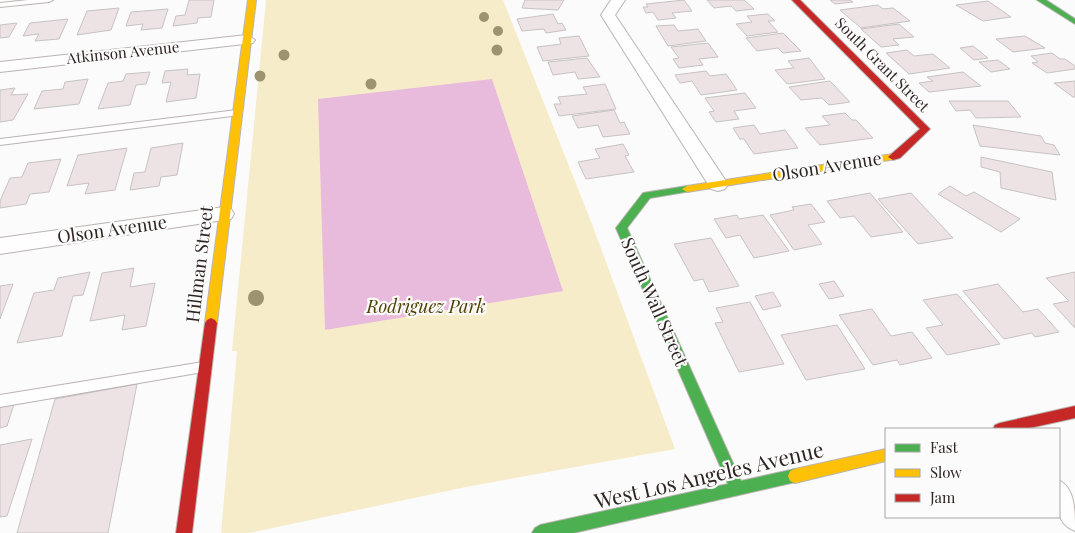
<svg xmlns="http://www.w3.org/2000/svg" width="1075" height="533" viewBox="0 0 1075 533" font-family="'Playfair Display',serif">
	<rect width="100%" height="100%" fill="#fbfbfb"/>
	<!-- green -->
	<path fill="#f7ecc9" d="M266,0H503L592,224L675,449L466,487L249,533H221L237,351H232Z"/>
	<!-- water -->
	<path fill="#e8bbdc" d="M492,79L563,291L325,330L318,99Z"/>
	<!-- building -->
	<path fill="#ede3e5" stroke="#c7c2c3" d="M189,0H214L211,17L198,18L197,23L173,26L176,16L185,15Z
		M525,0H564L558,10L522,8Z
		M684,0L692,11L672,13L676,18L658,20L653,12L646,13L643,7H648L646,4Z
		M707,0H744L754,9L736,11L731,6L714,8Z
		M830,0H850L853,2L835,4Z
		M988,1L1011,17L983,21L956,5Z
		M878,5L883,9L893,8L910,21L861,28L840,10Z
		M119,8L111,30L77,35L87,11Z
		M168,9L162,28L141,30L143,24L126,26L131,12Z
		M553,14L558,24L562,23L566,30L546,33L544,29L522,31L517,19Z
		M768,14L775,21H768L778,32L747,36L736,24L752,22L747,16Z
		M68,19L59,39L35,41L39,34L23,36L30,23Z
		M17,23L9,37L0,38V25Z
		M899,24L914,37L893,39L899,45L881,47L861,29Z
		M674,25L678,31L698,29L706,41L668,46L656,26Z
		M783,33L801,51L783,53L778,48L757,51L746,38Z
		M579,36L589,56L543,61L537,47L561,44L559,38Z
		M1025,36L1045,48L1013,52L996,39Z
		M708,43L718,57L699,59L703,65L679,68L673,59L679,58L671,47Z
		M973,46L988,58L974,60L960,48Z
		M907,50L914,56L933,54L950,68L909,74L886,53Z
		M1052,53L1060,59H1065L1075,66V69L1047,73L1032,63L1038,62L1031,56Z
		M587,58L600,77L578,79L575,72L553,75L548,62Z
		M809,58L825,79L787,84L775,70L794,68L788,61Z
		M998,60L1010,69L991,72L979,62Z
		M188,69L187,75L200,74L196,98L166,102L171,82L162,83L165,71Z
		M706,71L710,76L726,74L737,90L701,95L692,81L680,83L675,75Z
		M150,72L146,84L136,85L130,105L98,109L108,83L123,81L126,74Z
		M963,72L981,86L929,92L919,83L933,81L927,77Z
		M88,79L79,104L34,109L42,91L63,89L65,82Z
		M830,81L850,102L829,105L822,98L801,100L789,87Z
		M1075,81V97H1073L1054,83Z
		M605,84L616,109L559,116L554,104H561L558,97L587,94L583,87Z
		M15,88L11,95L28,94L13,120L0,122V90Z
		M745,93L756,108L734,111L739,119L716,122L709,112L714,111L705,98Z
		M949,101H1008L1021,117L976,118L970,110L956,111Z
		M614,110L620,123L624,122L630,134L603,137L598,125L578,128L572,116Z
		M845,113L852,120H856L873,138L820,145L805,128L830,125L822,116Z
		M754,125L760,134L785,130L798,148L754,154L744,139H740L733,128Z
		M973,125L1041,136L1045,143L1054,145L1060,155L980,146Z
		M183,143L177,175L161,177L159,186L130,190L134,173L145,172L151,148Z
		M623,144L629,155L625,156L634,172L586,179L578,162L600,158L595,149Z
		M127,148L115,190L85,194L89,183L67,186L78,155Z
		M981,157L1052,172L1056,200L1001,188L1000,172L981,167Z
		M61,159L49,192L30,194L26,204L0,208V201L10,178L22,177L28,163Z
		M950,186L966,196L974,192L1020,219L1001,232L938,194Z
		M870,193L903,232L871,237L854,216L840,218L827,201Z
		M911,193L953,238L918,244L878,199Z
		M811,204L825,222L808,225L822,244L794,250L770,215L794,210L792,207Z
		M737,215L739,219L763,215L789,251L754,258L740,235L726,238L714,219Z
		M711,238L739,286L709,292L703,279L694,281L674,244Z
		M134,268L130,287L155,283L146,326L122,330L125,315L90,321L102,273Z
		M90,272L83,295L73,296L62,336L17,343L34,293L54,290L58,278Z
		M1075,272V328L1053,304L1069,301L1046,278Z
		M834,281L844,296L829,299L819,284Z
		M13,284L0,319V286Z
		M998,284L1023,312L1038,309L1059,332L1035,337L1032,333L1004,339L963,291Z
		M773,292L781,306L763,310L755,296Z
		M957,294L1000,344L947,355L926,328L943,325L923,300Z
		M750,302L784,364L739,372L715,323L723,322L716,308Z
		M872,309L891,336L912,332L932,358L900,365L897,360L873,365L839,315Z
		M837,325L865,369L806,380L781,335Z
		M137,384L108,533H17L55,399Z
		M15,401L7,426L0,428V404Z
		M32,439L7,516L0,517V445Z"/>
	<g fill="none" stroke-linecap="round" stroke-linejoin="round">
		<defs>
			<path id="lane" d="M28,0H53L49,2L0,7V3Z
				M237,110L240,111V115L0,145V139Z
				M203,362L208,363L209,367L208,371L203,372L0,407V395Z"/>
			<path id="street" d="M611,0H625L615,15L728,184L725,189L718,191L711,189L601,15Z
				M247,35L255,40L253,43L0,72V62Z
				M224,207L231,209L234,214L231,219L0,254V238Z
				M1059,480C1075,489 1075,509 1075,531C1053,522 1058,502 1059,480Z"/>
			<path id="fast" d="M1037,0H1046L1075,19V24Z
				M687,186L692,189L691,191L650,198L627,228L741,481L795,469L800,471L802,476L800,481L573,533H532L535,528L540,525L728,484L616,228L643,193Z"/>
			<path id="slow" d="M248,0H256L217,323L215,326H207L205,323Z
				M893,154L896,155V159L687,192L682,189L687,186Z
				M886,449V461L795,483L790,481L788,476L790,471L795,469Z"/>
			<path id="jam" d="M792,0H800L930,129L900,158L893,160L888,157L920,129Z
				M211,318L215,320L217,323L192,533H176L205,323L207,320Z
				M1075,406V418L1025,429H993L995,425L1000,423Z"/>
		</defs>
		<!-- lane casing -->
		<use href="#lane" stroke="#b9b4b2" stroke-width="2"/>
		<!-- street casing -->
		<use href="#street" stroke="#b9b4b2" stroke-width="2"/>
		<!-- fast casing -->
		<use href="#fast" stroke="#b9b4b2" stroke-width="2"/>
		<!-- slow casing -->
		<use href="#slow" stroke="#b9b4b2" stroke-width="2"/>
		<!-- jam casing -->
		<use href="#jam" stroke="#b9b4b2" stroke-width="2"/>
		<!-- lane -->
		<use href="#lane" fill="#fefefe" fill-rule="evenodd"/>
		<!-- street -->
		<use href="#street" fill="#fefefe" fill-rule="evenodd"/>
		<!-- fast -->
		<use href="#fast" fill="#4caf50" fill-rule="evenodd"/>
		<!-- slow -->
		<use href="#slow" fill="#ffc107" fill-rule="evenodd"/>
		<!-- jam -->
		<use href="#jam" fill="#c62828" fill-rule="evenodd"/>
	</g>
	<!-- trees -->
	<g fill="#9c9471">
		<circle cx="484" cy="17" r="5"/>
		<circle cx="498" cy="31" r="5"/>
		<circle cx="497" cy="50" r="5.5"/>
		<circle cx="284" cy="55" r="5.5"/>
		<circle cx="260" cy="76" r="5.5"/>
		<circle cx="371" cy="84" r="5.5"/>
		<circle cx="256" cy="298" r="8"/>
	</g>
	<g text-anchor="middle" stroke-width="4.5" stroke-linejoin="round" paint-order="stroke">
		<!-- far-street labels -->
		<g font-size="15" fill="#2e2421" stroke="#fbfbfb">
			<text transform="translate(123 53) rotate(-6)" y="5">Atkinson Avenue</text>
			<text transform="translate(882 65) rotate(45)" y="5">South Grant Street</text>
		</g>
		<!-- street labels -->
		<g font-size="18" fill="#2e2421" stroke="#fbfbfb">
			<text transform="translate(827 167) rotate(-9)" y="6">Olson Avenue</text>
			<text transform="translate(112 230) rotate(-8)" y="6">Olson Avenue</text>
			<text transform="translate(200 264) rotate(-83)" y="6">Hillman Street</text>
			<text transform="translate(654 302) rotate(66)" y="6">South Wall Street</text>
		</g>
		<!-- park labels -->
		<g font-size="18" font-style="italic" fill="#4f3f00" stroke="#fbfbfb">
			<text x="426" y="313">Rodriguez Park</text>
		</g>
		<!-- near-street labels -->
		<g font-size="21" fill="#2e2421" stroke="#fbfbfb">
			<text transform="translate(709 476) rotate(-13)" y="7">West Los Angeles Avenue</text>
		</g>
	</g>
	<!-- legend -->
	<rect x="885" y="428" width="175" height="90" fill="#fbfbfb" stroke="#a9a5a4"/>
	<rect x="895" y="444" width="25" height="8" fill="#4caf50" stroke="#a9a5a4"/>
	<text x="930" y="453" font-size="15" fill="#2e2421">Fast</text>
	<rect x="895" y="469" width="25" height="8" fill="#ffc107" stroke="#a9a5a4"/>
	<text x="930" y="478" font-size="15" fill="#2e2421">Slow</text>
	<rect x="895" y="494" width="25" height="8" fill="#c62828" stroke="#a9a5a4"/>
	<text x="930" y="503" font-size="15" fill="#2e2421">Jam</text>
</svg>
